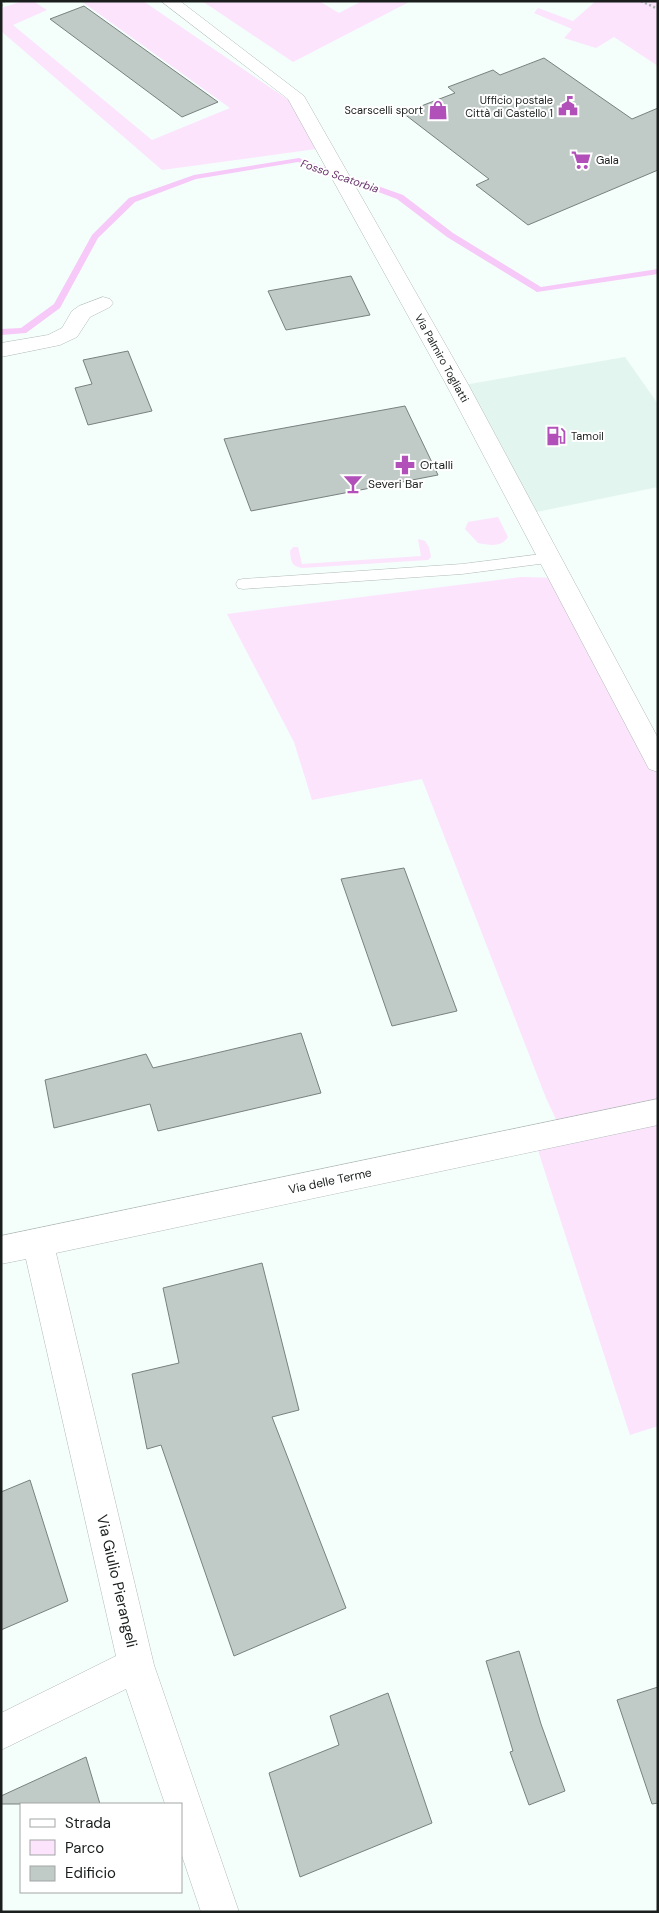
<svg xmlns="http://www.w3.org/2000/svg" width="659" height="1913" viewBox="0 0 659 1913" font-family="'DM Sans',sans-serif">
	<rect width="100%" height="100%" fill="#f4fefb"/>
	<!-- built -->
	<path fill="#e2f5ef" d="M625,357L658,404V487L527,514L458,386Z"/>
	<!-- green -->
	<path fill="#fce4fd" d="M23,1H33L47,10L13,25L152,140L230,108L81,1H143L290,101L316,149L162,170L1,31V8Z
		M202,1H319L339,13L362,1H411L293,62Z
		M596,1H658V66L614,37L596,48L564,38L572,29L534,13L538,8L573,21Z
		M498,517L508,537C501,548 489,545 478,543L465,529L468,522Z
		M418,539L425,541L429,547L431,557L428,560L302,568C291,566 291,561 290,551L293,547H298L302,564L421,556Z
		M521,577L560,578L658,762V1426L630,1435L534,1138L562,1132L546,1098L422,779L312,800L294,742L227,614Z"/>
	<g fill="none" stroke-linecap="round" stroke-linejoin="round">
		<!-- stream -->
		<path fill="#f6c9f8" fill-rule="evenodd" d="M299,158L403,195L453,233L541,287L658,269V274L537,292L447,237L397,199L298,162L196,179L135,202L98,238L60,308L26,333L1,335V329L21,328L54,304L92,235L129,198L194,175Z"/>
	</g>
	<!-- building -->
	<path fill="#c0cac7" stroke="#79817f" d="M84,6L218,102L182,117L50,19Z
		M544,58L632,119L658,108V170L528,225L476,185L489,179L403,113L455,93L448,87L493,70L500,75Z
		M351,276L370,315L286,330L268,291Z
		M128,351L152,411L88,425L75,388L92,384L83,360Z
		M405,406L438,475L251,511L224,439Z
		M404,868L457,1011L392,1026L341,879Z
		M301,1033L321,1093L158,1131L150,1104L54,1128L45,1080L146,1054L153,1068Z
		M262,1263L299,1410L272,1417L346,1608L234,1656L161,1445L147,1449L132,1374L179,1363L163,1288Z
		M30,1480L68,1601L1,1630V1492Z
		M519,1651L541,1724L565,1791L529,1805L510,1752L513,1751L486,1661Z
		M658,1687V1803L652,1804L617,1700Z
		M388,1693L432,1823L300,1877L269,1773L339,1745L330,1716Z
		M86,1757L100,1804H1V1796Z"/>
	<g fill="none" stroke-linecap="round" stroke-linejoin="round">
		<defs>
			<path id="service" d="M550,553L555,554L557,558L555,562L462,574L243,589L238,588L236,584L238,580L243,579L462,564Z"/>
			<path id="minor" d="M161,1H180L304,96L469,386L658,738V772L649,769L447,386L288,99Z
				M103,297L110,299L113,303L110,307L90,317L77,337L60,345L1,357V343L48,335L62,328L72,311L79,306Z
				M658,1099V1125L56,1253L154,1665L239,1912H201L181,1853V1804H165L126,1689L1,1750V1713L116,1656L26,1259L1,1264V1236Z"/>
		</defs>
		<!-- service casing -->
		<use href="#service" stroke="#b2bbb8" stroke-width="1"/>
		<!-- minor casing -->
		<use href="#minor" stroke="#b2bbb8" stroke-width="1"/>
		<!-- path -->
		<path stroke="#acb4b2" stroke-width="2.5" stroke-dasharray="2 2.5" stroke-linecap="butt" d="M641,1L658,9
			M1,6L4,1"/>
		<!-- service -->
		<use href="#service" fill="#fff" fill-rule="evenodd"/>
		<!-- minor -->
		<use href="#minor" fill="#fff" fill-rule="evenodd"/>
	</g>
	<!-- icons -->
	<defs>
		<symbol id="civic-bare" viewBox="-9 -9 18 18"><path d="M-.6-6.5H3V-4.5H.6V-3L4-1V1h2V6H-6V1h2V-1L-.6-3ZM-1.2 2.5V6h2.4V2.5Z" fill="#b150b8" stroke="#fff" stroke-width="2.5" paint-order="stroke"/></symbol>
		<symbol id="shop-bare" viewBox="-9 -9 18 18"><path d="M-5-2.5h2.3a2.7 3.5 0 0 1 5.4 0H5L5.5 6h-11ZM-1.5-2.5h3a1.5 2.3 0 0 0-3 0Z" fill="#b150b8" stroke="#fff" stroke-width="2.5" paint-order="stroke"/></symbol>
		<symbol id="supermarket-bare" viewBox="-9 -9 18 18"><path d="M-6-5.5h2.5l.6 2H6L4.5 2H-2.5L-4.4-4H-6ZM-1.5 3.2a1.3 1.3 0 1 0 .1 0ZM3 3.2a1.3 1.3 0 1 0 .1 0Z" fill="#b150b8" stroke="#fff" stroke-width="2.5" paint-order="stroke"/></symbol>
		<symbol id="fuel-bare" viewBox="-9 -9 18 18"><path d="M-5.5-6h7V0h2V4h1.3V-2.5L3-4.5l.8-.8L6-3V5H2.5V1h-1V6h-7ZM-4.2-4.7v3.2H.2V-4.7Z" fill="#b150b8" stroke="#fff" stroke-width="2.5" paint-order="stroke"/></symbol>
		<symbol id="pharmacy-bare" viewBox="-9 -9 18 18"><path d="M-2-6h4v4h4v4h-4v4h-4v-4h-4v-4h4Z" fill="#b150b8" stroke="#fff" stroke-width="2.5" paint-order="stroke"/></symbol>
		<symbol id="bar-bare" viewBox="-9 -9 18 18"><path d="M-6-5H6L.8 .8V4.5H3.5V6h-7V4.5H-.8V.8Z" fill="#b150b8" stroke="#fff" stroke-width="2.5" paint-order="stroke"/></symbol>
	</defs>
	<g fill-rule="evenodd">
		<use href="#civic-bare" x="554" y="92" width="28" height="28"/>
		<use href="#shop-bare" x="424" y="96" width="28" height="28"/>
		<use href="#supermarket-bare" x="567" y="146" width="28" height="28"/>
		<use href="#fuel-bare" x="542" y="422" width="28" height="28"/>
		<use href="#pharmacy-bare" x="391" y="451" width="28" height="28"/>
		<use href="#bar-bare" x="339" y="470" width="28" height="28"/>
	</g>
	<g text-anchor="middle" stroke-width="4" stroke-linejoin="round" paint-order="stroke">
		<!-- far-poi labels -->
		<g font-size="11" fill="#1a1e1d" stroke="#fff" text-anchor="end">
			<text x="553" y="104">Ufficio postale<tspan x="553" dy="13">Città di Castello 1</tspan></text>
			<text x="423" y="114">Scarscelli sport</text>
			<text x="596" y="164" text-anchor="start">Gala</text>
			<text x="571" y="440" text-anchor="start">Tamoil</text>
		</g>
		<!-- far-water labels -->
		<g font-size="11" font-style="italic" fill="#69346c" stroke="#fff">
			<text transform="translate(340 176) rotate(19)" y="4">Fosso Scatorbia</text>
		</g>
		<!-- far-street labels -->
		<g font-size="11" fill="#1a1e1d" stroke="#fff">
			<text transform="translate(442 358) rotate(61)" y="4">Via Palmiro Togliatti</text>
		</g>
		<!-- poi labels -->
		<g font-size="12" fill="#1a1e1d" stroke="#fff" text-anchor="start">
			<text x="420" y="469">Ortalli</text>
			<text x="368" y="488">Severi Bar</text>
		</g>
		<!-- street labels -->
		<g font-size="12" fill="#1a1e1d" stroke="#fff">
			<text transform="translate(330 1181) rotate(-12)" y="4">Via delle Terme</text>
		</g>
		<!-- near-street labels -->
		<g font-size="15" fill="#1a1e1d" stroke="#fff">
			<text transform="translate(117 1581) rotate(77)" y="5">Via Giulio Pierangeli</text>
		</g>
	</g>
	<!-- border -->
	<rect width="659" height="1913" fill="none" stroke="#1a1e1d" stroke-width="5"/>
	<!-- legend -->
	<rect x="20" y="1803" width="162" height="90" fill="#ffffff" stroke="#a3a5a5"/>
	<rect x="30" y="1819" width="25" height="8" fill="#ffffff" stroke="#a3a5a5"/>
	<text x="65" y="1828" font-size="15" fill="#1a1e1d">Strada</text>
	<rect x="30" y="1840" width="25" height="15" fill="#fce4fd" stroke="#a3a5a5"/>
	<text x="65" y="1853" font-size="15" fill="#1a1e1d">Parco</text>
	<rect x="30" y="1866" width="25" height="15" fill="#c0cac7" stroke="#a3a5a5"/>
	<text x="65" y="1878" font-size="15" fill="#1a1e1d">Edificio</text>
</svg>
